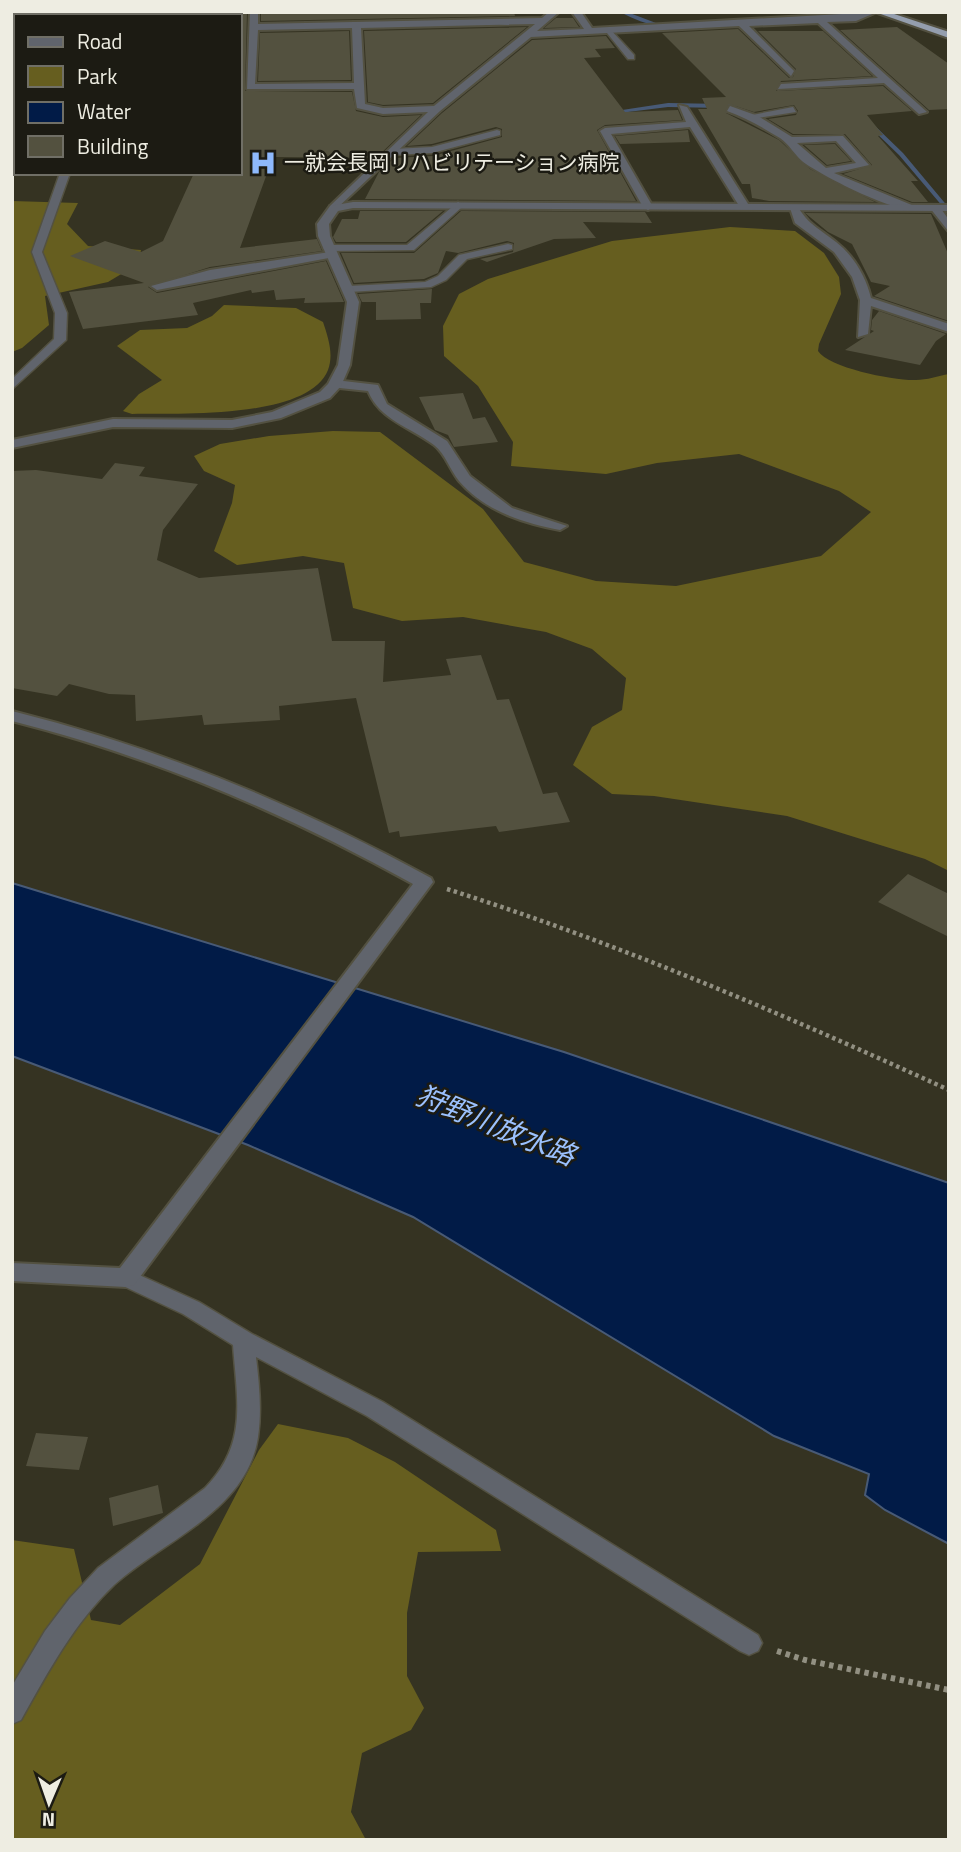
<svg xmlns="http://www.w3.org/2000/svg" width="961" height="1852" viewBox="0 0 961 1852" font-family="'Titillium Web','Noto Sans JP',sans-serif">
	<rect width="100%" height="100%" fill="#353322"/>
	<!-- green -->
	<path fill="#665e1f" d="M12,201L78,203L67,224L88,246L141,250L138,264L108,282L45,296L49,325L22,348L12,352Z
		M730,227L795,231L824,253L839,277L841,294L819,344L818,351C829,368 895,381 916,380C927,380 938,376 949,374V871L925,859L787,816L654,796L612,794L573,765L592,727L622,710L626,678L592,649L546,632L463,617L402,621L353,608L344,563L303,556L237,565L214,551L232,503L235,485L204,471L194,456L220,444L269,436L333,431L380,432L483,509L524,562L596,581L676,586L821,556L871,512L839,491L739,454L657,463L606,474L511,466L513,442L478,386L444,356L443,326L459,294L488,279L612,241Z
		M224,305L296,308L323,322C328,337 334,354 328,370C308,420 177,413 132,414L123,411L139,394L162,380L117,346L140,330L187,328L212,316Z
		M278,1424L348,1438L395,1462L496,1530L501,1551L418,1552L407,1613V1676L424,1708L411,1730L362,1753L351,1812L366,1840H12V1540L74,1549L91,1620L120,1625L200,1564L259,1450Z"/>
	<!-- water -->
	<path fill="#011b47" stroke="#485a76" stroke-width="2" d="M12,883L564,1052L949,1183V1544L885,1510L865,1495L869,1474L774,1436L413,1217L248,1145L12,1056Z"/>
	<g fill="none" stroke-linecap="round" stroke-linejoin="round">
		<!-- stream -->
		<path fill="#485a76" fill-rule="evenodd" d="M620,12H627L656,23L670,25C655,29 634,19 620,12Z
			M745,101L747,104L723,108L668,107L612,114L609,112L668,103L723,104Z
			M870,125H874L903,153L949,208V214L899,155L870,127Z"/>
	</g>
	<!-- building -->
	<path fill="#53513f" d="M240,12H247L245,91L352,92L356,111L383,117L421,115L376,158L273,157L240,248L317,239L322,251L210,267L148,287L157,293L326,261L344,302L304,303L305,298L276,300L274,290L252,293L251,290L193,303L198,315L83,329L69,292L144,283L70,256L105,241L141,252L163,241L194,173H240Z
		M261,12H514L515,16L261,21Z
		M556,18H573L579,27L544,28Z
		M527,27L433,103L383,105L368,102L364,31Z
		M897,27L949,64V109L929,110L840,30Z
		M738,29L789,78L793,77L796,69L758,31H823L872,76L781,81L776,91L883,86L912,111L867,115L883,135L878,136L918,181H911L928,202H912L843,174L872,165L845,134H793L768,119L796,115L798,111L794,105L754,112L729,104L726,113L779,140L810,169L875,202L769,201L752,198L750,184H742L698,109H707L702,98L726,97L662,33Z
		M349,31L351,80L258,81L260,33Z
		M606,36L615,48L595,49L601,57L584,58L625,112L678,110L682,120L605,125L597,130L636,201L365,199L379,172L394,158L433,156L502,137V129L496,127L432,144L407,146L442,113L532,40Z
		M688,130L690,142L620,144L615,136Z
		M835,144L851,161L827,165L804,145Z
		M360,211H443L406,242H336L333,237L342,219H358Z
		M461,211L645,212L652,223L583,222L596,238L554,239L487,262L480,259L513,252L514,243L507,241L458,253L446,251L438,273L424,279L354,283L341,253H414Z
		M805,213L931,214L949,256V321L874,296L890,286L871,282L852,244L828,232Z
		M432,289L431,303H420L421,319L376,320V302H362L358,294Z
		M879,311L946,334L936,341L920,365L845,350L874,331L871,330L872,320Z
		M463,393L473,419L485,417L498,442L454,447L448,435L435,430L419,397Z
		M115,463L145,467L139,476L198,484L163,530L157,560L199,578L318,568L332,641H385L383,682L451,675L446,659L481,655L497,700L509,699L543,794L557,792L570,822L499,832L496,826L400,837L399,831L389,833L356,698L279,706L280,720L204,725L202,715L136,721L135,695L109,694L69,684L57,696L12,688V471L36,470L102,479Z
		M908,874L949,894V937L878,902Z
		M36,1433L88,1437L79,1470L26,1466Z
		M158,1485L163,1513L113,1526L109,1498Z"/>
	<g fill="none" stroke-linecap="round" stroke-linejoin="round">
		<defs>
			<path id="service" d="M603,28H609L634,55V59H628Z
				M12,64L16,65V72L12,71Z
				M793,107L796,112L751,119L747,116Z
				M497,130L500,131V135L432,153L393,155L388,152L393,149L432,147Z
				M60,173H70L42,252L67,313L66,340L12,389V379L54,339L55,313L32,252Z
				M458,202L463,205L462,207L414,250L328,251L323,248L328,245H407Z
				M508,244L512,245V249L467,259L446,280L431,287L349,292L344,289L349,286L425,282L438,276L459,255Z
				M126,1269L199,1302L252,1334L383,1402L758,1635L762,1643L758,1651L749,1655L740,1651L367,1416L256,1357C259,1383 262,1410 258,1437C247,1511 164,1540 114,1585C74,1623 48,1672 21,1720L12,1724V1686L45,1631L70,1598L98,1568L205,1488C248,1444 237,1401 233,1345L183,1314L119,1284L115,1278L119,1272Z"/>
			<path id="minor" d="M250,12H258V24L542,18L549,12H559L537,31L584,29L572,12H581L592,28L877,12L856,21L827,22L927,112L919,114L884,83L778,89L781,84L878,78L818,23L749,26L794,71L791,76L739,26L531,37L440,111L334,211L330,210V206L428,112L383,114L357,108L354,89H247ZM535,24L434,106L383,108L365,104L361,28ZM352,28L354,83L255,84L258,30Z
				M679,105L687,107L750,207L749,209H741L690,127L611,134L653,207L648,210L643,207L600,131L605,128L686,122Z
				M730,106L758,116L792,137L843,136L869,165L834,173L919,208C905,219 818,174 802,161C794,154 789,144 780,138C762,127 746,118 727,111ZM836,141L856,163L826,168L797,143Z
				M789,205H797C807,224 820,229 836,242C854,256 866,277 871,298L949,324V332L871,306L868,334L858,337L860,300L852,277L834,252L795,223Z
				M931,206H939L949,220V232L930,208Z
				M330,252L334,253V257L157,290L151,286L210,270Z
				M335,380L378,385L387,404L447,441L470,476L512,508L567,526L560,530C523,523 485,511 459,481C450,470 445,453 434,445C410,427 380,420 368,391L330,387L329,384Z
				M12,711C160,748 297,805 431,878L433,882L134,1285L126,1287L12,1281V1263L120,1268L413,884C285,813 154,757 12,721Z"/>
			<path id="tertiary" d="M353,202L949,205V211L353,208L338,211L329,224L330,236L359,302L350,365L341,386L330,398L281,418L232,428L113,427L12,448V440L113,419L232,420L272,412L320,392L328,384L338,365L347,302L318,236L317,224L330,206Z"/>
			<path id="trunk" d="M875,12H888L949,32V38Z"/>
		</defs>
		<!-- service casing -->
		<use href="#service" stroke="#535141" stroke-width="3"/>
		<!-- minor casing -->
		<use href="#minor" stroke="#535141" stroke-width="4"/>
		<!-- tertiary casing -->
		<use href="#tertiary" stroke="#535141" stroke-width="4"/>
		<!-- trunk casing -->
		<use href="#trunk" stroke="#535141" stroke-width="4"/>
		<!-- path-far1 -->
		<path stroke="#929082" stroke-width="4.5" stroke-dasharray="3.5 3.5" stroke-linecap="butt" d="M447,889C620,944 785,1015 949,1090"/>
		<!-- path -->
		<path stroke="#929082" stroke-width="6" stroke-dasharray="4.5 4.5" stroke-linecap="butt" d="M777,1651L805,1660L949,1690"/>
		<!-- service -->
		<use href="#service" fill="#60646c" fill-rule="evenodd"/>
		<!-- minor -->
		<use href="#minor" fill="#60646c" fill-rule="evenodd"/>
		<!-- tertiary -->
		<use href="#tertiary" fill="#60646c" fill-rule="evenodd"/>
		<!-- trunk -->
		<use href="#trunk" fill="#949eae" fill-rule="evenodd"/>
	</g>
	<!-- icons -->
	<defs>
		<symbol id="hospital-bare" viewBox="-9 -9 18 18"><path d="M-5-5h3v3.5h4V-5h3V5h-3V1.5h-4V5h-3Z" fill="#8eb9fc" stroke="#1c1b13" stroke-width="2.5" paint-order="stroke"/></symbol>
	</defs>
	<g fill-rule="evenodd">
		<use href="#hospital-bare" x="244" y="144" width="38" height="38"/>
	</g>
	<g text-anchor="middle" stroke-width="5" stroke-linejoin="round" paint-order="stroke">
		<!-- far-poi labels -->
		<g font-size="21" fill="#eeede2" stroke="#1c1b13" text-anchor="start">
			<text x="284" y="170">一就会長岡リハビリテーション病院</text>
		</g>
		<!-- water labels -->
		<g font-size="28" font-style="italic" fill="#9bc1fe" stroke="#1c1b13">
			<text transform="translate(496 1125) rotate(22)" y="10">狩野川放水路</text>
		</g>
	</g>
	<!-- border -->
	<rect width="961" height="1852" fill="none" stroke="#eeede2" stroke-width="28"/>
	<!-- legend -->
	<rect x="14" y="14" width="228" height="161" fill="#1c1b13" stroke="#706f66" stroke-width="2"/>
	<rect x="28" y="37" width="35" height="10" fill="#60646c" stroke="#706f66" stroke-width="2"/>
	<text x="77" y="49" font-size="21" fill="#eeede2">Road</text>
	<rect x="28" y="66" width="35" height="21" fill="#665e1f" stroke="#706f66" stroke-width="2"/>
	<text x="77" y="84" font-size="21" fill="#eeede2">Park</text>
	<rect x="28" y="102" width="35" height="21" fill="#011b47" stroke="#706f66" stroke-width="2"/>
	<text x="77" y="119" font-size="21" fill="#eeede2">Water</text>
	<rect x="28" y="136" width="35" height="21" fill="#53513f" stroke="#706f66" stroke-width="2"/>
	<text x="77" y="154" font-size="21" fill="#eeede2">Building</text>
	<!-- north arrow -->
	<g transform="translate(49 1803) rotate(182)" stroke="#1c1b13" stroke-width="5" paint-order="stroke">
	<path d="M0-5L12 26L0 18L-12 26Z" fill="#eeede2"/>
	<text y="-10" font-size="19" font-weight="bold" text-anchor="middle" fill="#eeede2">N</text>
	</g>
</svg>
